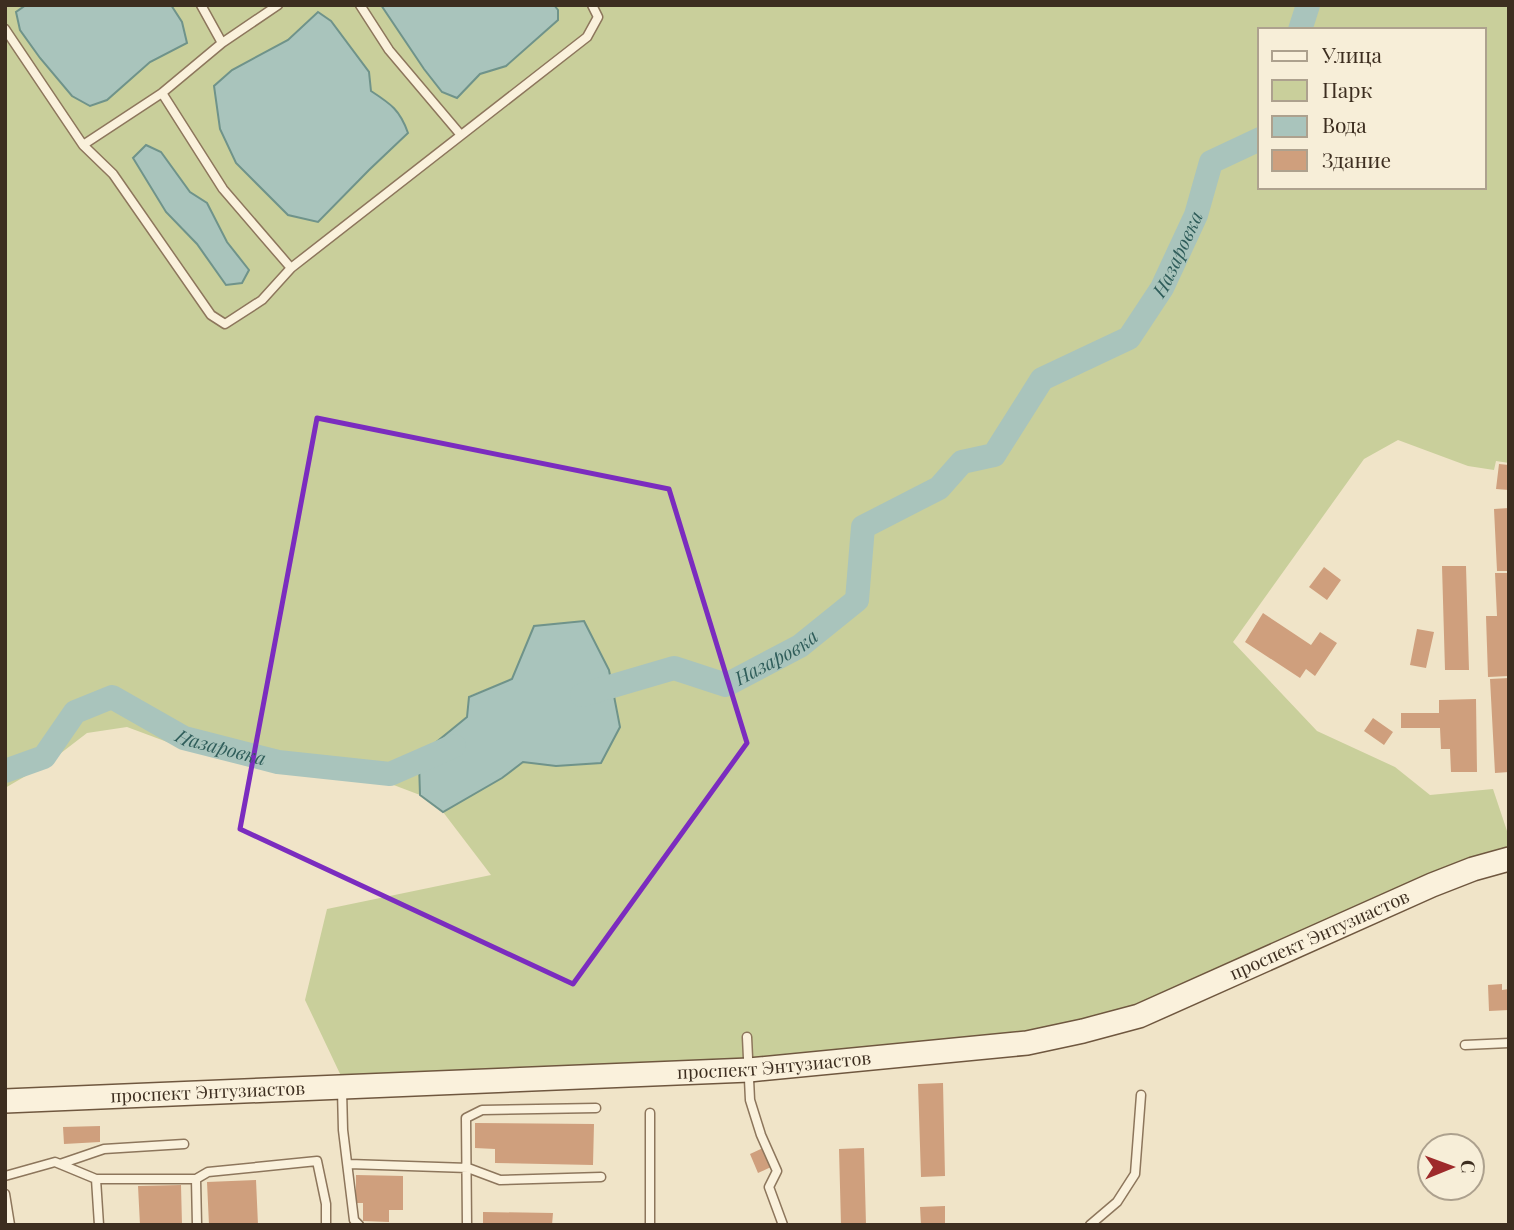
<svg xmlns="http://www.w3.org/2000/svg" width="1514" height="1230" viewBox="0 0 1514 1230" font-family="'Playfair Display',serif">
	<rect width="100%" height="100%" fill="#f0e4c8"/>
	<!-- green -->
	<path fill="#c9cf9b" fill-rule="evenodd" d="M5,5H26L16,13L107,100L150,62L186,43L182,22L171,5H381L424,69L442,91L457,98L480,74L506,66L558,20V10L554,5H1509V463L1496,461L1494,470L1468,466L1398,440L1364,459L1233,642L1317,731L1395,767L1430,795L1493,789L1509,837V850L1135,1010L1024,1035L745,1062L342,1078L305,1000L327,909L491,875L443,812L502,778L523,762L556,766L534,626L512,679L469,696L467,717L434,744L419,763L420,795L391,784L275,772L223,756L178,746L127,727L87,733L48,763L5,788ZM318,13L369,72L371,91L408,133L369,170L232,70L288,40ZM1260,30H1484V187H1260ZM161,152L190,192L207,203L227,242L249,270L226,285L197,244L166,212Z"/>
	<!-- water -->
	<path fill="#a9c4bc" stroke="#6f938a" stroke-width="2" d="M26,5H171L182,22L187,43L150,62L107,100L90,106L72,96L40,58L20,30L16,12Z
		M381,5H554L558,10V20L506,66L480,74L457,98L442,92L424,69Z
		M318,12L331,21L369,72L371,91C391,104 400,110 408,133L369,170L318,222L288,215L236,163L220,129L214,86L232,70L288,40Z
		M146,145L161,152L190,192L207,203L227,242L249,270L242,283L226,285L197,244L166,212L133,158Z
		M584,621L609,670L620,727L601,763L556,766L523,762L502,778L443,812L420,795L419,763L434,744L467,717L469,697L512,679L534,626Z"/>
	<g fill="none" stroke-linecap="round" stroke-linejoin="round">
		<!-- river -->
		<g stroke="#a9c4bc" stroke-width="24">
			<path d="M1300,30L1308,5"/>
			<path id="s1" d="M582,695L674,668L726,685L800,646L857,600L863,527L939,488L962,462L994,455L1042,379L1129,338L1162,288L1196,215L1211,162L1260,139"/>
			<path id="s2" d="M5,771L44,757L75,712L112,697L184,738L278,762L390,774L454,746"/>
		</g>
	</g>
	<!-- building -->
	<path fill="#cf9f7d" d="M1499,464L1509,465V490L1496,489Z
		M1509,508V571H1497L1494,509Z
		M1442,566H1466L1469,670H1445Z
		M1324,567L1341,580L1327,600L1309,587Z
		M1495,573H1509V676L1488,677L1486,616H1497Z
		M1263,613L1311,645L1320,632L1337,643L1315,676L1306,669L1300,678L1245,642Z
		M1417,629L1434,632L1426,668L1410,665Z
		M1509,678V772L1495,773L1490,679Z
		M1476,699L1477,772H1451L1450,749H1441L1440,728H1401V713H1439V700Z
		M1373,718L1393,732L1384,745L1364,731Z
		M1502,984V990L1509,989V1010L1489,1011L1488,985Z
		M943,1083L945,1176L921,1177L918,1084Z
		M475,1123L594,1124L593,1165L495,1163V1149L475,1148Z
		M100,1126V1142L64,1144L63,1127Z
		M763,1148L771,1167L758,1173L750,1154Z
		M864,1148L866,1225H841L839,1149Z
		M356,1175L403,1176V1210H389V1222L363,1221V1203H356Z
		M256,1180L258,1225H209L207,1182Z
		M181,1185L182,1225H140L138,1186Z
		M945,1206V1225H921L920,1207Z
		M483,1212L553,1213L552,1225H483Z"/>
	<g fill="none" stroke-linecap="round" stroke-linejoin="round">
		<defs>
			<path id="lane" d="M201,5L222,43
				M360,5L389,50L460,134
				M5,29L83,145L113,174L211,315L225,324L262,300L291,268L587,37L598,17L592,5
				M162,93L223,189L291,268
				M83,145L162,93L222,43L278,5
				M747,1037L750,1100L761,1135L777,1171L769,1187L783,1225
				M1465,1045L1509,1043
				M342,1090L343,1130L354,1220L359,1225
				M60,1164L104,1149L184,1144
				M349,1164L468,1168L500,1180L601,1177
				M5,1176L55,1162L96,1179L99,1225
				M96,1179H196L197,1225
				M196,1179L208,1172L317,1161L326,1204V1225
				M5,1194L10,1225
				M467,1225L466,1118L482,1110L596,1108
				M650,1225V1113
				M1090,1225L1117,1202L1135,1174L1141,1095"/>
			<g id="secondary">
				<path id="s3" d="M5,1101L749,1070L1027,1043L1083,1031L1139,1016L1432,885L1473,869L1509,859"/>
			</g>
		</defs>
		<!-- lane casing -->
		<use href="#lane" stroke="#8d765c" stroke-width="11"/>
		<!-- secondary casing -->
		<use href="#secondary" stroke="#6f573f" stroke-width="26"/>
		<!-- lane -->
		<use href="#lane" stroke="#faf1dc" stroke-width="8"/>
		<!-- secondary -->
		<use href="#secondary" stroke="#faf1dc" stroke-width="23"/>
	</g>
	<!-- marked area -->
	<path fill="none" stroke="#7b2cbf" stroke-width="5" stroke-linejoin="round" d="M317,418L669,489L747,743L573,984L240,829Z"/>
	<g text-anchor="middle" stroke-width="7" stroke-linejoin="round" paint-order="stroke">
		<!-- street labels -->
		<g font-size="18" fill="#3d2e20" stroke="#f7eed8">
			<text dy="6" stroke="none"><textPath href="#s3" startOffset="1337">проспект Энтузиастов</textPath></text>
			<text dy="6" stroke="none"><textPath href="#s3" startOffset="770">проспект Энтузиастов</textPath></text>
			<text dy="6" stroke="none"><textPath href="#s3" startOffset="203">проспект Энтузиастов</textPath></text>
		</g>
		<!-- water labels -->
		<g font-size="19" font-style="italic" fill="#2f5d5a" stroke="#f7eed8">
			<text dy="7" stroke="none"><textPath href="#s1" startOffset="817">Назаровка</textPath></text>
			<text dy="7" stroke="none"><textPath href="#s1" startOffset="208">Назаровка</textPath></text>
			<text dy="7" stroke="none"><textPath href="#s2" startOffset="257">Назаровка</textPath></text>
		</g>
	</g>
	<!-- border -->
	<rect width="1514" height="1230" fill="none" stroke="#3d2e20" stroke-width="14"/>
	<!-- legend -->
	<rect x="1258" y="28" width="228" height="161" fill="#f7eed8" stroke="#ada18e" stroke-width="2"/>
	<rect x="1272" y="51" width="35" height="10" fill="#faf1dc" stroke="#ada18e" stroke-width="2"/>
	<text x="1322" y="63" font-size="21" fill="#3d2e20">Улица</text>
	<rect x="1272" y="80" width="35" height="21" fill="#c9cf9b" stroke="#ada18e" stroke-width="2"/>
	<text x="1322" y="98" font-size="21" fill="#3d2e20">Парк</text>
	<rect x="1272" y="116" width="35" height="21" fill="#a9c4bc" stroke="#ada18e" stroke-width="2"/>
	<text x="1322" y="133" font-size="21" fill="#3d2e20">Вода</text>
	<rect x="1272" y="150" width="35" height="21" fill="#cf9f7d" stroke="#ada18e" stroke-width="2"/>
	<text x="1322" y="168" font-size="21" fill="#3d2e20">Здание</text>
	<!-- north arrow -->
	<g transform="translate(1451 1167) rotate(89)"><circle r="33" fill="#f7eed8" stroke="#ada18e" stroke-width="2"/>
	<path d="M0-5L12 26L0 18L-12 26Z" fill="#9e2a2b"/>
	<text y="-10" font-size="19" font-weight="bold" text-anchor="middle" fill="#3d2e20">С</text>
	</g>
</svg>
